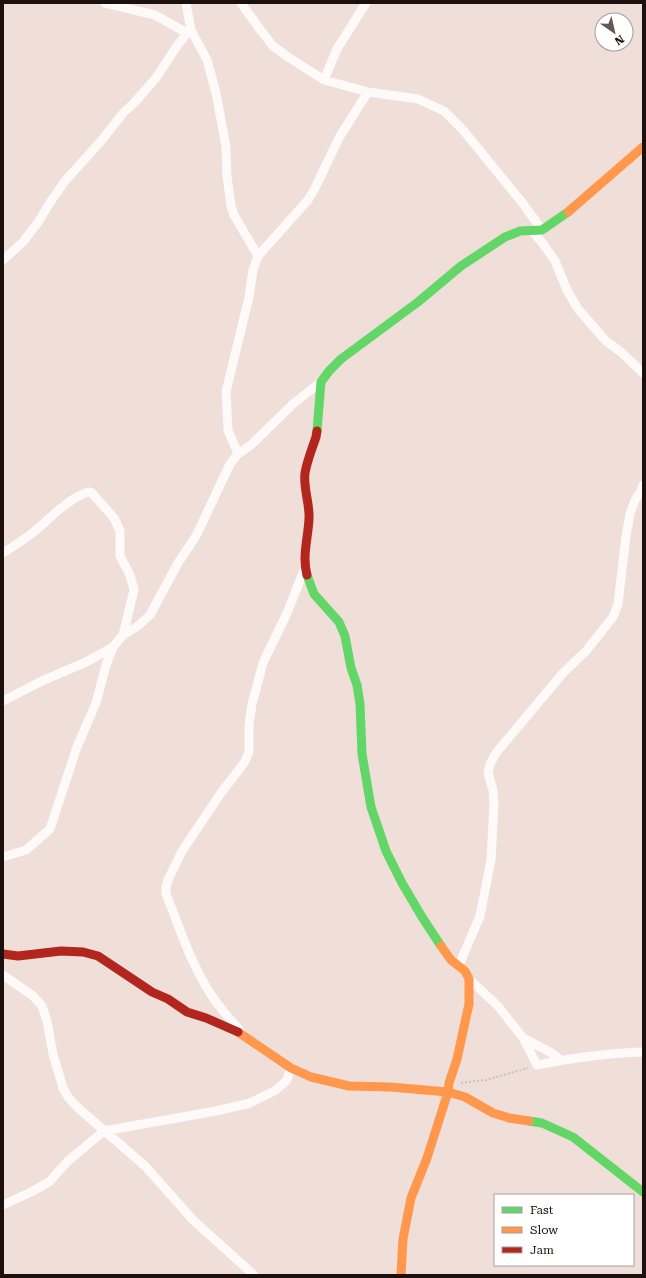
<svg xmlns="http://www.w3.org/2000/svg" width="646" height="1278" viewBox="0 0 646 1278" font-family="'Roboto Serif',serif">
	<rect width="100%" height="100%" fill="#f0ded9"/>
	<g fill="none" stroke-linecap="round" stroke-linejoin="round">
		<!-- path -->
		<path stroke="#c8c2bf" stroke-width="2" stroke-dasharray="2 2" stroke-linecap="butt" d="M461,1083L486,1080L528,1068"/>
		<!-- street -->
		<path stroke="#fdfaf9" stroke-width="9" d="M105,3L155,15L187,33
			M241,3L259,28L273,46L288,57L324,80L368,92L418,99L444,111L463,130L521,201L542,230
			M191,30L207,60L216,93L226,147L227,176L231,206L234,215L258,256
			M324,80L337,49L366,3
			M532,231L544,245L555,261L567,290L578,309L606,341L621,352L643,373
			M3,260L23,242L39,221L49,204L65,181L101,141L124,112L134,103L156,78L177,46L187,33L191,30L186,3
			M238,454L228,430L226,392L249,297L253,270L258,256L308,200L315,188L340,136L368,92
			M3,553C14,546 25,539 35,531C47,521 75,492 91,492L114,518L120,531V556L130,575L134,590L123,635
			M3,701L42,681L86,662L113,647
			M3,857L26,850L50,829L77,747L96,703L106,665L113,647L123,635L138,626L150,615L178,563L196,536L230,464L238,454L251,445L293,404L321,382
			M459,965L480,916L491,860L494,804L493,790L488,773L490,764L496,753L542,698L563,673L586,651L613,617L618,604L626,536L630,514L635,500L641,491L643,485
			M3,975L33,996L42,1006L47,1021L53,1054L63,1088L68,1097L77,1107L145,1166L193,1220L254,1275
			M469,979L498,1006L523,1038L537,1065C572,1058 607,1053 643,1052
			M241,1032C233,1022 224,1013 217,1003C193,971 181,931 166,894V887L168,880L182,851L221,793L244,763L249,752V725L252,704L263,663L287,613L305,568
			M523,1038L550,1052L561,1060
			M3,1205L31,1192L49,1182L68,1161L104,1131L216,1111L250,1103L276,1090L287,1080L291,1068"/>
		<!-- fast -->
		<path stroke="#63d668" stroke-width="9" d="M317,431L321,382L329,371L341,359L418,302L461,266L505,237L520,231L542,230L568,212
			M307,575L314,594L339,622L345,636L351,668L357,685L360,704L362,754L371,807L386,851L402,883L422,917L441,946
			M529,1121L542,1123L573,1137L643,1192"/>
		<!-- slow -->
		<path stroke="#ff974d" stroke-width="9" d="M568,212L643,147
			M238,1032L291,1068L311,1077L349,1086L390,1087L448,1092L465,1097L493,1113L509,1118L529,1121
			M401,1275L403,1239L411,1198L427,1158L448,1092L449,1083L457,1059L469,1004V979L465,971L451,960L441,946"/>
		<!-- jam -->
		<path stroke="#b3261e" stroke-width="9" d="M307,575C302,557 308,538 309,519C310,504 303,488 305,473C307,461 312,449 316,437L317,431
			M3,954L18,956L61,951L83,952L98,956L152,992L168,999L187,1012L206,1018L238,1032"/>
	</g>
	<!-- border -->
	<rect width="646" height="1278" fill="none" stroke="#1b100d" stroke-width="8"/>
	<!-- legend -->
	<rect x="494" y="1194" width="140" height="72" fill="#ffffff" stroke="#a49f9e"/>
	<rect x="502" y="1207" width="20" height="6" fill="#63d668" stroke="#a49f9e"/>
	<text x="530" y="1214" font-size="12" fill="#1b100d">Fast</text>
	<rect x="502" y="1227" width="20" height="6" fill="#ff974d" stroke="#a49f9e"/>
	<text x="530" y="1234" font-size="12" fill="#1b100d">Slow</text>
	<rect x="502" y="1247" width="20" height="6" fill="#b3261e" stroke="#a49f9e"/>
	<text x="530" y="1254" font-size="12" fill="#1b100d">Jam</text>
	<!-- north arrow -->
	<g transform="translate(614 32) rotate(146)"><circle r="19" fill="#ffffff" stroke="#a49f9e"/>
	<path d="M0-3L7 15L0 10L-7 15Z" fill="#665854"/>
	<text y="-6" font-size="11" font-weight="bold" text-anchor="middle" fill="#1b100d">N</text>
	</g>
</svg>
